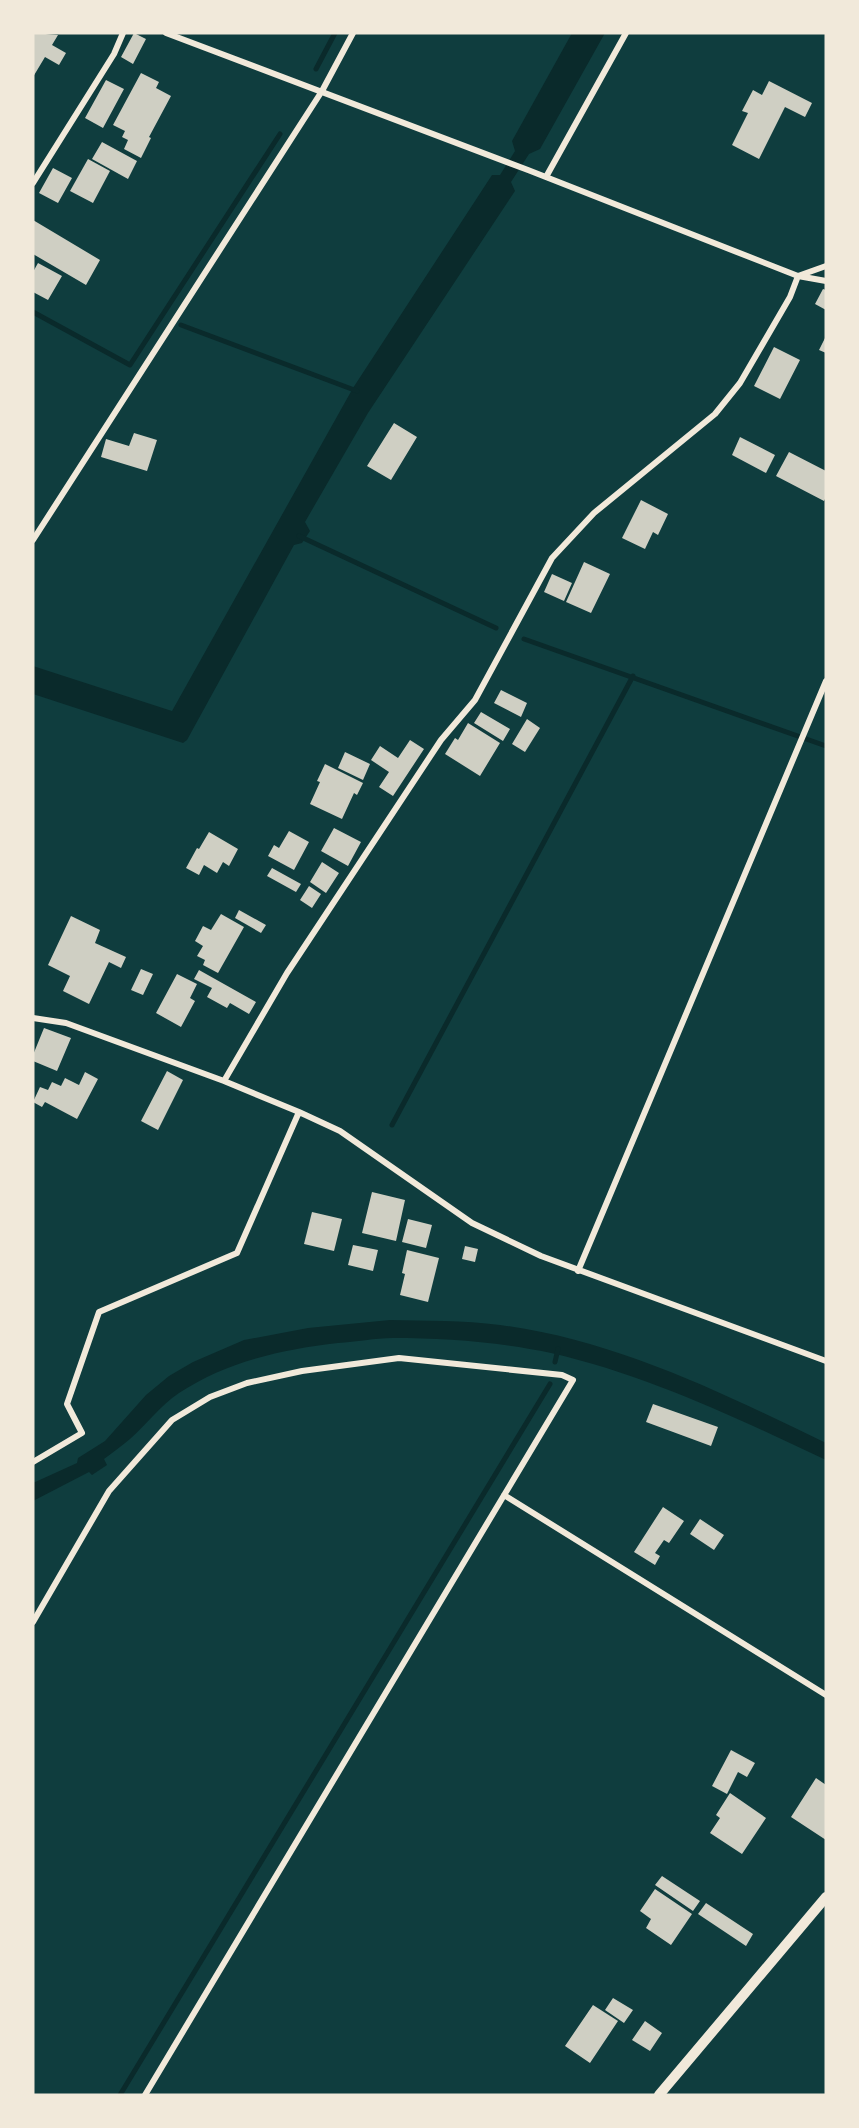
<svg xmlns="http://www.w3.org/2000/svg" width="859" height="2128" viewBox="0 0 859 2128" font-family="'Source Sans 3',sans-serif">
	<rect width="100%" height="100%" fill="#0f3d3e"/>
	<!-- water -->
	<path fill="#0a2a2b" d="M572,33H605L540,149L529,154L511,182L515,191L368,413L305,522L310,531L302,543L294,545L187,740L183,743L33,694V666L172,711L353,388L492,175H500L515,151L512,141Z
		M390,1320C426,1321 463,1320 500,1325C616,1340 722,1393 826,1443V1460C737,1418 647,1375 551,1353C499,1342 445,1338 393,1338C375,1338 356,1342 338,1343C283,1349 226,1362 179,1393C160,1406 147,1424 130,1439C122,1446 113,1452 104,1459L107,1465L92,1475L89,1472L33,1501V1483L77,1463L78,1458L105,1441L146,1395L169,1376L193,1362L244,1340L308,1328Z"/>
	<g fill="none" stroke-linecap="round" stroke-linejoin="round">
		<!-- stream -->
		<path stroke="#0a2a2b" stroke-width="5" d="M316,69L335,33
			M33,312L130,365L280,134
			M181,325L357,391
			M299,536L496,628
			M524,639L826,746
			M392,1125L633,676
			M555,1362L558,1349
			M120,2095L550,1384"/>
	</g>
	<!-- building -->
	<path fill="#cfcfc3" d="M33,33L58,35L52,45L66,53L59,65L45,57L33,77Z
		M134,33L146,39L133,64L121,57Z
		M141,73L159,82L156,88L171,96L149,137L151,138L141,158L124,149L128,140L122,137L125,131L113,125Z
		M106,80L124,89L103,128L85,118Z
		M769,81L812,103L805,117L785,107L759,159L732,145L748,113L742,111L753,90L762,95Z
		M102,142L137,161L128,179L92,159Z
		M88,159L110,171L93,203L70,191Z
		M53,168L72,178L58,203L39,193Z
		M33,220L100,260L86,285L33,254Z
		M38,263L62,276L48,300L33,292V272Z
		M823,289L826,290V310L815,304Z
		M826,336V353L819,350Z
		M774,347L800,360L780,399L754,386Z
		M394,423L417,437L391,480L367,466Z
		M134,433L157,440L147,471L101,457L106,439L129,446Z
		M740,437L775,455L766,473L732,455Z
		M789,452L826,471V497L824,501L776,476Z
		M641,500L668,514L658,535L653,532L645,549L622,538Z
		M584,562L610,574L591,613L566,602Z
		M552,574L572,583L564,601L544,592Z
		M501,690L527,703L521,717L494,703Z
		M481,712L510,729L503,741L474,723Z
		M527,719L540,728L525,752L512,744Z
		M468,723L500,743L480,776L445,754L455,738L458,740Z
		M410,740L424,749L393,796L379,787L389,772L371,760L380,746L398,758Z
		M345,752L370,764L363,780L338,768Z
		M325,764L363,783L357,795L354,793L342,819L310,804L320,782L317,781Z
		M334,828L361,842L348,866L321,851Z
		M289,831L309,842L294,870L268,856L274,845L279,848Z
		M209,832L238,849L229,866L223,862L217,873L204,865L199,875L186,868L197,848L199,849Z
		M322,862L339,873L326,893L310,882Z
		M272,868L301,884L296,892L267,876Z
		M309,886L321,894L312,908L300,900Z
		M239,910L266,925L261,933L235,918Z
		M221,914L244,927L218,973L203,965L205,960L197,956L203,946L195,941L203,926L211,930Z
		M71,916L100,930L95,943L126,957L121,968L109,962L89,1004L63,991L70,976L48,965Z
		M141,969L153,974L143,995L131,990Z
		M199,970L256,1002L249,1014L230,1003L227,1008L207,997L212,988L194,979Z
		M177,974L197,984L190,998L195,1001L181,1027L156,1013Z
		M44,1028L71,1038L57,1071L33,1061V1055Z
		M167,1071L183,1080L158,1130L141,1121Z
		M85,1072L98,1079L77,1119L45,1102L42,1107L33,1102L40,1087L48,1090L52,1082L61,1086L65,1078L79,1085Z
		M372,1192L405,1200L396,1241L362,1233Z
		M312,1212L342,1219L334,1251L304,1244Z
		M408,1219L432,1225L426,1248L402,1242Z
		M353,1245L378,1250L373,1271L348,1265Z
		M465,1246L478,1249L475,1262L462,1259Z
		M407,1250L439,1258L428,1302L400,1295L405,1274L402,1273Z
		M653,1404L718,1427L711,1446L646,1422Z
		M663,1507L684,1521L669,1543L664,1540L655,1553L660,1556L655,1565L634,1552Z
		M700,1519L724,1535L714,1550L690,1534Z
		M731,1750L755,1763L747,1777L738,1772L727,1794L712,1786Z
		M816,1778L826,1785V1840L791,1817Z
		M730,1793L766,1818L742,1854L710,1833L720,1818L716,1815Z
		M662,1876L700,1901L693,1911L655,1885Z
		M655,1889L692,1914L671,1945L646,1928L651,1919L640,1911Z
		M706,1903L753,1934L746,1946L698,1914Z
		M613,1998L633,2010L624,2023L605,2010Z
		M593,2005L618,2021L590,2063L565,2046Z
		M645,2021L662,2033L650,2051L632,2040Z"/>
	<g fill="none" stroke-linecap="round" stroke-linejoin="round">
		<!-- minor -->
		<path stroke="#f1e9da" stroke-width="6" d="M166,33L528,170L798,276L826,281
			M546,177L626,33
			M33,183L114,54L123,33
			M33,540L322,91L353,33
			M33,1018L66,1023L224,1081L299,1112L340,1131L472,1223L541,1256L826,1361
			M224,1081L287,973L441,740L475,700L552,558L594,513L715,414L740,383L790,297L798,276L826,266
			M578,1271L826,681
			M33,1462L82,1433L67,1404L99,1312L237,1253L299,1112
			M504,1495L826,1695
			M33,1622L109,1491L172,1420L210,1397L247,1383L302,1371L399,1358L562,1375L573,1380L145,2095"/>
		<!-- tertiary -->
		<path stroke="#f1e9da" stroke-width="10" d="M659,2095L826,1897"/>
	</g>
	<!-- border -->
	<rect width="859" height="2128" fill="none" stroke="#f1e9da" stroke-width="69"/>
</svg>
